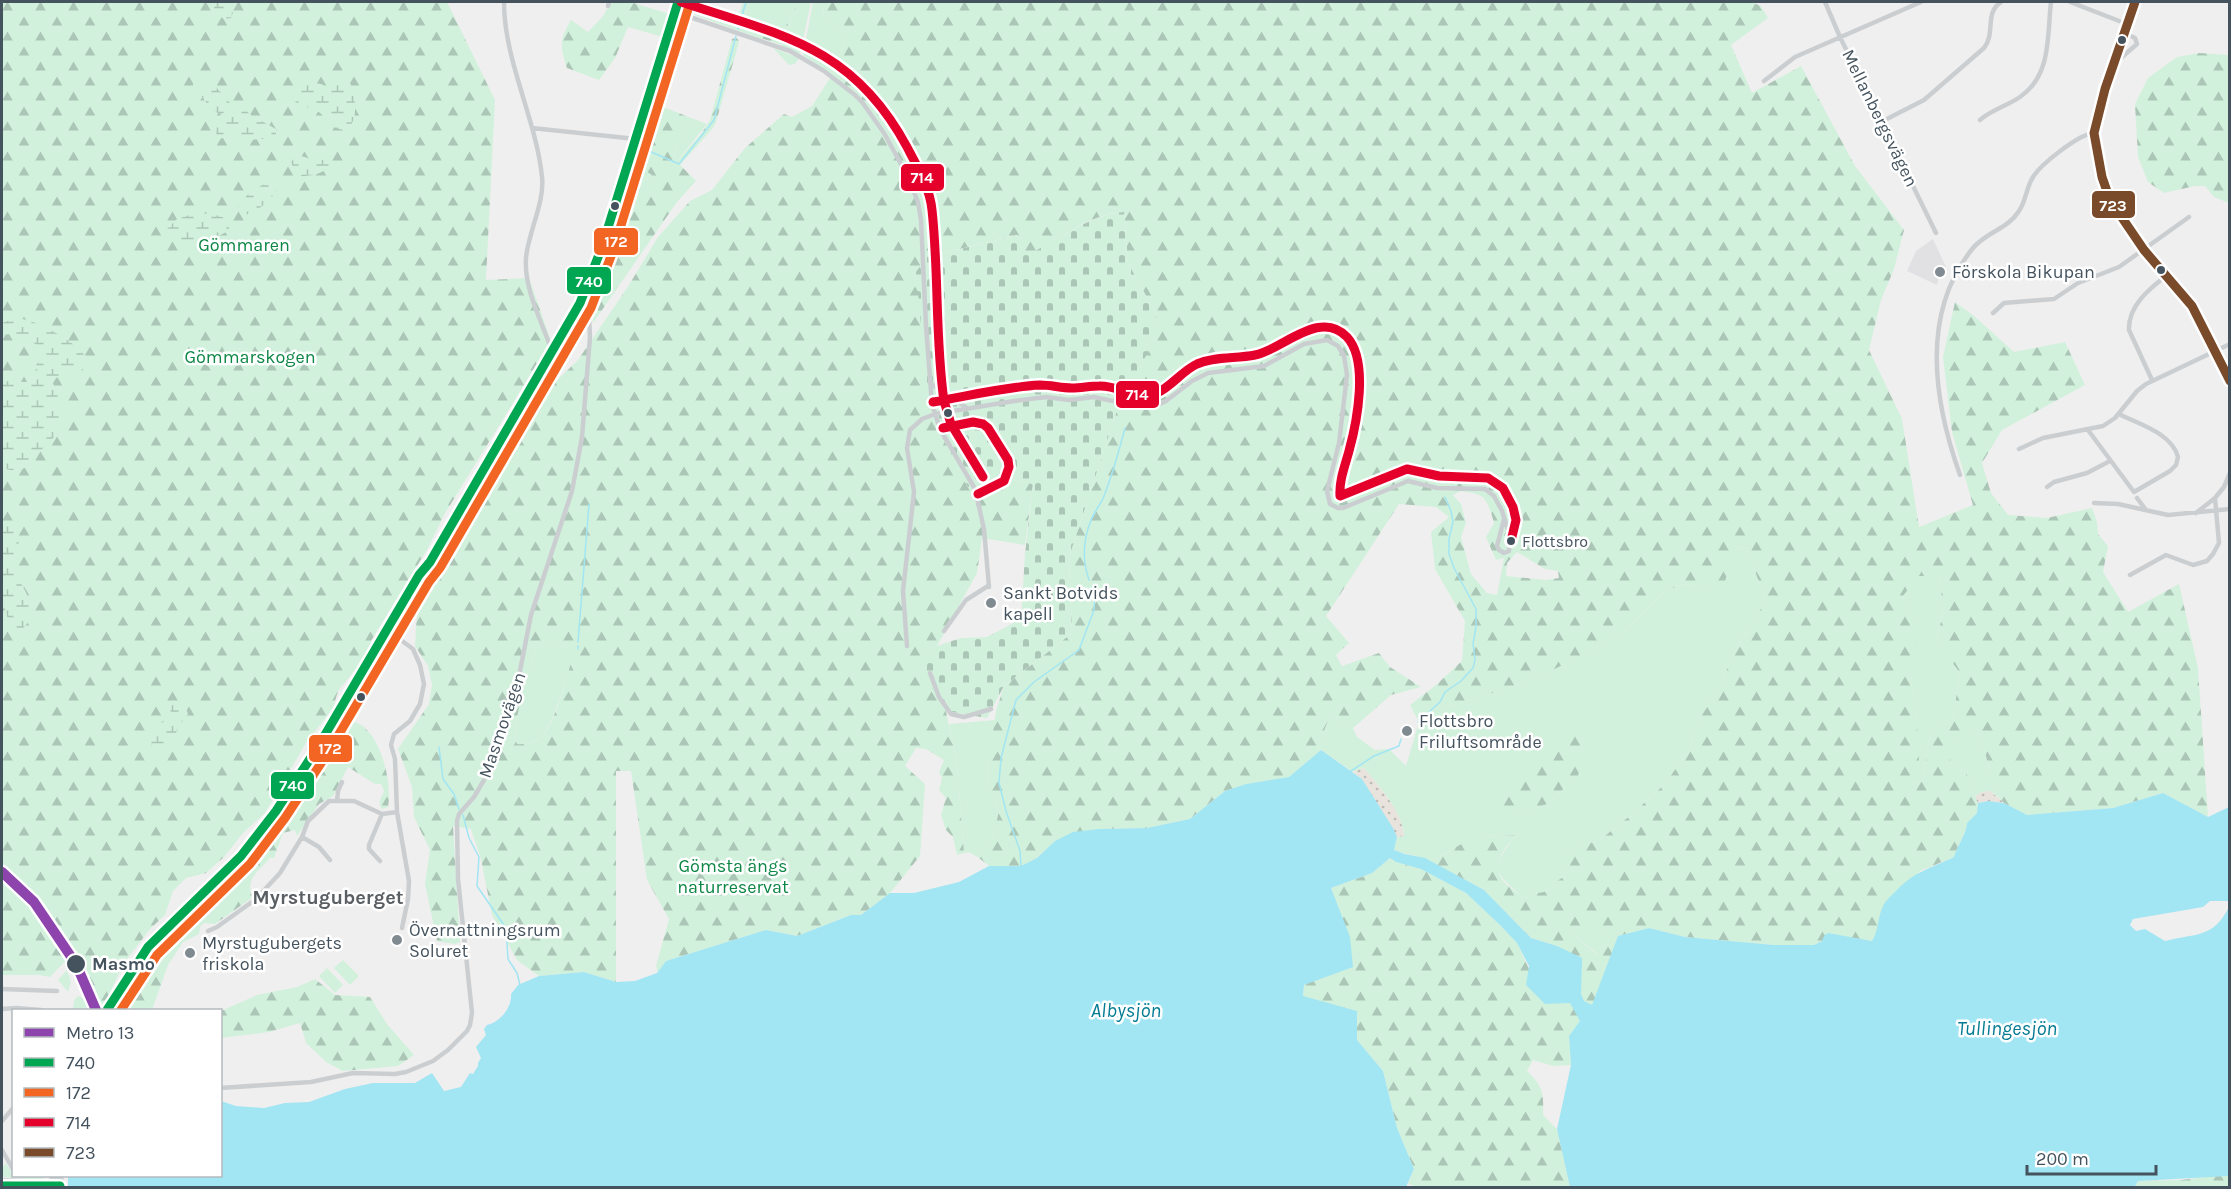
<svg xmlns="http://www.w3.org/2000/svg" width="2231" height="1189" viewBox="0 0 2231 1189" font-family="Karla,sans-serif">
	<defs>
		<pattern id="forest-firs" width="22" height="20" patternUnits="userSpaceOnUse" patternTransform="scale(1.5)"><rect width="22" height="20" fill="#d1f1dc"/><path d="M5 1l3.5 6h-7zM16 11l3.5 6h-7z" fill="#abc6b6"/></pattern>
		<pattern id="wetland-marsh" width="20" height="14" patternUnits="userSpaceOnUse" patternTransform="scale(1.5)"><rect width="20" height="14" fill="#d1f1dc"/><path d="M1 5h8M5 5V1M11 12h8M15 12V8" fill="none" stroke="#abc6b6"/></pattern>
		<pattern id="sand-dots" width="8" height="8" patternUnits="userSpaceOnUse" patternTransform="scale(1.5)"><rect width="8" height="8" fill="#e8e4dd"/><path d="M2 2h.1M6 6h.1" fill="none" stroke="#bebbb6" stroke-width="1.8" stroke-linecap="round"/></pattern>
		<pattern id="cemetery-stones" width="16" height="16" patternUnits="userSpaceOnUse" patternTransform="scale(1.5)"><rect width="16" height="16" fill="#d1f1dc"/><path d="M2 7V4a2 2 0 0 1 4 0v3zM10 15v-3a2 2 0 0 1 4 0v3z" fill="#abc6b6"/></pattern>
	</defs>
	<rect width="100%" height="100%" fill="#f0efef"/>
	<!-- education -->
	<path fill="#e1e0e2" d="M1933,239L1946,267L1940,272L1937,285L1907,271L1916,251Z"/>
	<!-- green -->
	<path fill="#d1f1dc" fill-rule="evenodd" d="M684,2H687V7L692,11L735,25L743,2L736,30L687,12L683,7Z
		M750,2H794L784,32L744,19Z
		M798,2H811L800,54L782,46Z
		M813,2H823L824,21L850,29L832,75L803,55Z
		M671,46L648,126L653,174L640,183L622,200L659,73Z
		M773,48L799,58L795,64L789,65Z
		M691,118L707,124L676,162L673,155Z
		M1746,548L1766,600L1732,657L1719,690L1701,716L1688,751L1665,784L1631,815L1601,839L1561,854V866L1565,876L1554,883L1549,891L1533,894L1524,898C1492,870 1489,870 1516,835L1481,837L1449,851L1431,862C1420,855 1406,855 1394,850L1397,837L1404,836C1402,811 1379,786 1364,768L1353,772L1321,750L1318,745L1331,714L1353,728L1357,737L1375,750L1389,749L1406,766L1419,722L1437,707L1456,705L1535,679L1600,646L1625,631L1663,593L1682,584L1710,587L1735,549ZM1578,776L1547,804L1515,815Z
		M1918,575L1940,576L1943,615L1936,640L1960,672L1953,717L1930,734L1922,782L1910,785L1917,723L1911,680L1917,648L1913,620L1906,609L1903,596Z
		M535,641L550,644L556,647L564,645L575,652C568,671 554,727 540,738C534,742 523,745 517,744C510,730 529,667 536,651L533,644Z
		M995,720L986,779L999,811L992,840L979,858L969,852L964,853L957,764L949,724Z
		M1980,733L1996,795L1999,798L1990,791L1982,792L1975,796L1966,772L1951,764L1946,740Z
		M1588,919L1609,936L1597,954L1572,933Z
		M343,960L359,976L350,985L334,968Z
		M327,968L343,985L335,993L319,976Z
		M67,970L71,982L68,992L58,980Z
		M78,996L91,1002L100,1010H73L74,1000Z
		M6,1163L14,1176H48L40,1180L2,1177V1168Z"/>
	<!-- forest -->
	<path fill="url(#forest-firs)" fill-rule="evenodd" d="M2,2H447L495,100L486,280L529,278L551,341L444,515L428,548L371,641L367,655L338,691L333,708L306,743L265,813L243,833L224,857L206,873L186,878L173,891L165,915L150,929L124,963L104,1005C93,1004 81,994 78,984L82,975L74,958L70,956L50,977L39,975H2Z
		M612,2H630L670,14L663,37L628,27L615,58L599,80L567,68C560,47 559,40 571,20L588,32L603,16Z
		M743,2H750L744,19L784,32L794,2H798L782,45L736,30Z
		M823,2H1751L1761,6L1768,18L1731,45L1752,93L1801,66L1855,166L1904,230L1894,269L1881,300L1869,350L1902,419L1919,527L1973,505L1952,432L1943,357L1955,302L1974,316L2014,352L2065,342L2085,385L2002,430L1982,463L1991,493L2008,515L2047,518L2092,508L2097,522L2098,534L2108,546L2103,572L2128,612L2179,584L2198,668L2208,817L2163,793L2113,808L2027,815L2004,803L1996,795L1980,733L1947,740L1951,764L1966,772L1978,803L1977,813L1967,823C1966,836 1957,845 1954,857L1920,871L1878,924V932L1872,941L1853,938L1822,941L1814,945H1774L1685,937L1649,928L1618,936L1593,1006L1584,1001L1557,946L1531,938L1484,890L1431,862L1468,840L1481,837L1517,835C1506,846 1492,861 1501,878C1505,885 1517,892 1524,898L1533,894L1549,891L1554,883L1565,876L1561,866V854L1601,839L1631,815L1665,784L1688,751L1701,716L1719,690L1732,657L1766,600L1746,548L1735,549L1725,581L1710,587L1682,584L1663,593L1625,631L1600,646L1535,679L1456,705L1437,707L1419,722L1410,705L1436,685L1462,661L1465,621L1435,569L1431,532L1449,517L1436,507L1399,504L1326,616L1349,643L1336,655L1342,666L1379,653L1390,667L1421,687L1391,695L1353,728L1331,714L1318,745L1321,750L1289,777L1246,784L1225,791L1190,819L1147,828L1099,829L1055,841L1037,858L1021,866H989L979,858L992,840L999,811L986,779L996,711L1004,686L1072,633L1069,557L1116,413L1149,349L1156,314L1128,263L1124,212C1088,214 1059,240 1027,256L1017,235L927,257L929,411L968,486L996,476L1033,484L1025,545L982,538L977,573L937,646L922,657L946,711L957,764L964,853L957,855L953,837L946,830L941,815L946,798L939,790L942,778L939,772L944,760L926,749L916,748L905,766L925,784L920,856L890,893L861,915H851L797,936L766,930L666,961L658,973L656,966L669,919L647,880L631,771H616V982L584,972L539,976L517,960L492,915L481,859L471,829L453,826L460,942L455,944L437,941L425,884L430,850L414,817L412,787L398,749L429,704L432,685L428,666L415,646L417,612L506,448L548,389L578,360L629,285L658,237L690,201L712,190L745,148L784,114L792,117L812,106L832,75L850,29L824,21ZM1461,491C1466,493 1472,492 1476,494C1488,496 1491,513 1494,523L1486,537L1496,560L1504,558L1497,595L1487,593L1471,574L1461,537L1466,523L1461,504L1453,495ZM1517,552L1545,569L1558,571L1559,578L1546,580L1506,576L1507,563ZM1918,576H1940L1943,615L1936,640L1960,673L1953,717L1930,734L1922,782L1911,785L1919,762L1917,723L1911,680L1918,648L1913,620L1906,609L1903,596ZM535,641L550,644L556,647L564,645L574,652C568,672 555,727 540,738C535,742 524,745 517,744C510,730 529,667 536,651L533,644ZM1588,920L1609,936L1596,954L1572,933Z
		M736,38L739,40L738,46L716,122L713,128L680,165L696,181L677,202L593,323L591,312L585,301L604,259L610,234L621,213L622,200L640,183L652,175L644,170L637,162L654,103L691,118L673,155L676,162L701,134L710,120L732,39Z
		M2199,53L2229,55V203L2214,197L2205,186H2195L2164,193L2148,182L2138,157L2135,104L2148,78L2177,57Z
		M355,722C359,724 364,726 367,730C383,746 392,785 388,807L382,809C376,801 382,798 384,791L381,784H375L348,767L333,796L319,804L297,836L295,830L283,833L274,858H270C259,871 244,879 253,897L215,924L204,923L200,927L199,934L183,942L168,965L152,1010H120L130,998L147,983L164,957L190,924L235,883L261,853L346,726Z
		M1581,728L1588,731L1578,776L1547,804L1515,815L1493,803L1566,729Z
		M1390,858L1396,862L1421,869L1466,893L1501,926L1517,943L1545,1004L1570,1002L1581,1021L1569,1036L1571,1065L1553,1066L1533,1060L1527,1071C1543,1086 1544,1093 1543,1115L1557,1129L1570,1187L1422,1188L1408,1184L1414,1169L1397,1128L1383,1071L1357,1040V1011L1303,997L1304,985L1337,908L1331,888L1372,873Z
		M315,979L335,995L370,997L387,1024L414,1055L398,1066L343,1071L326,1062L306,1043L300,1023L269,1032L221,1038V1011L257,995L297,987Z
		M2214,1176H2229V1187L2134,1188L2138,1181L2181,1180Z"/>
	<!-- wetland -->
	<path fill="url(#wetland-marsh)" d="M213,2H226L233,12L231,18L225,19L216,15Z
		M197,82L209,87H216L230,103L242,107L252,116L276,129V136L273,139H257L249,141L242,135L238,134L219,139L215,131L221,114L211,110L201,95L193,89V83Z
		M304,82L321,84L329,88L343,82L350,83C356,94 361,132 339,129C329,127 325,115 317,111C305,104 285,108 298,84Z
		M296,156C310,155 309,164 326,159L330,163V167C322,174 308,177 297,176L291,162Z
		M270,181L276,183L277,191C268,202 260,210 245,215L241,212L238,206L251,191Z
		M195,213C207,214 220,213 230,222L229,229C220,241 180,244 167,237L166,230L177,219Z
		M17,318C34,319 83,344 87,361C84,380 64,372 52,380C56,394 65,408 61,424C58,436 52,438 45,446C35,455 34,467 18,470C11,471 7,470 2,465V382C14,379 34,387 41,375L35,367L44,353V350C29,340 19,332 2,335V323Z
		M2,522H11L18,525L19,542L11,566C20,585 44,610 23,628H18L10,625L2,601Z
		M179,702L184,703L188,714L177,728L174,746L169,748L157,749L150,744C145,724 161,727 171,714L170,707L175,703Z"/>
	<!-- sand -->
	<path fill="url(#sand-dots)" d="M1364,768C1379,786 1402,811 1404,836L1397,837L1362,779L1353,772Z
		M1990,791L2004,803L1988,801L1978,803L1975,796L1982,792Z"/>
	<!-- cemetery -->
	<path fill="url(#cemetery-stones)" d="M1124,212L1128,263L1156,314L1149,350L1116,413L1069,557L1072,633L1004,686L987,718L946,711L931,686L922,657L937,646L961,638L987,637L1021,619L1025,554L1033,484L996,476L968,487L929,411L916,272L927,257L1018,235L1027,255C1059,240 1088,215 1124,212Z"/>
	<!-- water -->
	<path fill="#a2e5f3" d="M1321,750L1362,779L1393,828L1397,837L1394,850L1405,854L1425,858L1484,890L1531,938L1557,946L1582,958L1581,994L1584,1001L1592,1005L1618,936L1649,928L1685,937L1774,945H1814L1822,941L1824,936L1828,933L1872,941C1879,930 1877,919 1883,906C1885,901 1891,896 1895,892C1915,871 1929,869 1954,857C1957,845 1966,836 1967,823L1977,813L1978,803L1988,801L2004,803L2027,815L2113,808L2163,793L2208,817L2229,807V901H2210L2203,907L2197,908L2133,919L2130,925L2136,931L2145,929L2165,941C2195,933 2213,939 2229,907V1176L2138,1181L2134,1188L1570,1187L1557,1129L1571,1065L1569,1036L1580,1021L1570,1003L1545,1004L1526,985L1529,966L1517,943L1501,926L1466,893L1421,869L1396,862L1390,858L1372,873L1331,888L1350,937L1353,967L1304,985L1303,996L1357,1011V1040L1383,1071L1397,1128L1414,1169L1406,1187H68V1176H220L221,1101L236,1106L264,1108L285,1103L309,1102L345,1089L373,1083H415L432,1073L444,1091L461,1087L470,1073L473,1074L478,1066V1063L481,1058L476,1047L486,1035L484,1029L487,1025C500,1022 512,1008 511,994L518,985L539,976L584,972L616,982L635,981L657,973L666,961L766,930L797,936L851,915H861L890,893H914L959,882L989,866H1021L1037,858L1055,841L1073,832L1099,829L1147,828L1190,819L1225,791L1246,784L1289,777Z"/>
	<g fill="none" stroke-linecap="round" stroke-linejoin="round">
		<!-- stream -->
		<path stroke="#a2e5f3" stroke-width="1.5" d="M738,29L746,2
			M642,148L679,164L714,120L736,36
			M1089,580C1082,560 1083,540 1091,520C1094,512 1101,504 1104,496C1113,473 1119,451 1125,428
			M578,642L589,504
			M578,649V646
			M1418,722L1440,702L1445,692L1461,681L1473,668L1475,660L1473,644L1476,627V609L1454,568L1449,554V539L1453,522L1451,511L1445,497
			M439,747L443,779L454,794L459,809
			M1351,771L1374,756L1399,746L1401,739
			M463,815L469,838L479,857L477,886L506,928L508,959L517,973L520,985
			M1021,866L1020,851L1006,811L999,783L1001,758L1009,727L1016,700L1034,682L1079,650L1094,610L1095,594L1092,587"/>
		<!-- minor -->
		<path stroke="#cbced0" stroke-width="4.5" d="M504,2C504,61 536,118 542,177C545,202 528,233 526,258C524,287 539,316 549,343L554,347
			M1825,2L1840,37L1936,233
			M2070,2L2127,24
			M2135,2L2105,89L2094,133L2102,177L2110,200L2144,250L2192,306L2230,382
			M608,6L609,2
			M675,12L790,51L824,71L855,95L862,102L884,133L907,175L918,202L921,220L926,326L932,404L940,429L975,489L984,529L989,587
			M2114,64L2137,44L2135,38L2124,33
			M1764,81L1795,57L1921,2
			M1980,120C1991,110 2007,106 2020,97C2052,75 2047,35 2051,2
			M1881,122L1924,100L1984,48C1996,33 1984,13 2001,2
			M532,128L636,139
			M1993,313L2004,303L2054,299L2078,283L2119,267L2189,217
			M2152,380L2129,330C2128,306 2149,289 2166,276
			M930,383L967,408
			M2088,430L2134,492L2170,471L2176,465L2178,457C2172,433 2138,424 2119,414
			M2019,449L2043,438L2103,426L2115,418L2137,391L2146,384L2230,344
			M1960,475C1934,402 1920,313 1973,248C1986,232 2008,229 2019,211C2026,201 2026,188 2033,177C2041,164 2079,134 2094,133
			M2047,487L2054,482L2087,473L2110,461
			M2137,498L2146,510
			M2094,503L2118,504L2168,515L2230,509
			M2196,513L2215,498
			M2130,575L2166,555L2193,565L2207,561L2213,554L2219,543L2215,498L2224,487L2230,473
			M944,631L966,600L988,586
			M394,635L413,649L420,665L424,684L420,704L410,721L394,734L391,745L395,759L397,812L409,881L408,899L402,928
			M907,646L903,591L914,492L907,448L910,430L922,419L935,414L1014,401L1046,397L1069,400L1094,397L1141,407H1154L1166,401L1192,381L1208,373L1264,366L1304,344L1327,340L1338,346L1344,356L1347,375L1339,443L1327,491L1330,504L1338,508H1343L1408,481L1437,488L1485,489L1494,496L1502,511L1510,536L1509,551L1504,553L1499,550L1497,546L1504,519
			M930,673L939,697L951,714L964,717L991,709
			M337,801L338,791L342,782
			M302,837L319,847L330,860
			M380,861L369,849V845L382,814
			M208,931L217,927L256,899L280,873L302,837L308,821L329,801H354L382,814L397,812
			M2,989L57,991
			M2,1009L16,1008L41,1010
			M220,1088L311,1082L353,1073L395,1074L406,1072L433,1061L448,1050L467,1031L470,1025L472,1013L458,879L457,821L459,814L474,797L484,780L498,744L518,681L531,615L572,491L582,437L590,337L589,315L580,303
			M2,1121L14,1107
			M2,1150L14,1171"/>
		<!-- tertiary -->
		<path stroke="#cbced0" stroke-width="6" d="M2,1181L52,1183
			M2,1186L52,1187"/>
		<!-- secondary -->
		<path stroke="#cbd0d3" stroke-width="7" d="M108,1010C122,980 141,952 165,928C194,899 227,875 253,842C317,759 365,665 419,575L430,562L580,303L602,247L678,2
			M115,1010L134,977L153,950L170,931L225,883L257,846L300,784L371,674L426,578L429,565
			M31,1187L34,1188
			M52,1188L53,1176
			M60,1188V1176"/>
		<defs>
			<path id="bus-1" d="M107,1010L148,947L241,856L276,811L319,745L419,575L430,562L580,303L602,247L678,2
				M2,1186H60"/>
			<path id="bus-2" d="M121,1010L157,955L250,864L285,818L329,751L429,582L440,568L591,308L613,251L689,6"/>
			<path id="bus-3" d="M681,2C781,35 853,46 907,147C917,166 930,188 932,210C939,274 935,338 944,401L951,424L983,477
				M933,402C968,396 1004,387 1040,385C1051,385 1061,388 1072,388C1081,388 1090,386 1099,386C1118,385 1139,401 1157,393C1172,386 1182,371 1197,364C1216,356 1236,359 1255,355C1282,350 1320,308 1347,337C1369,361 1357,422 1349,451C1345,466 1339,480 1340,496L1407,469L1439,476L1488,478L1503,488L1513,507L1516,520L1511,541
				M943,428L973,422L983,424L988,428L1008,460L1009,467L1004,481L978,494"/>
			<path id="bus-4" d="M2135,2L2105,89L2094,133L2102,177L2110,200L2144,250L2192,306L2230,381"/>
		</defs>
		<!-- bus-1 casing -->
		<use href="#bus-1" stroke="#fff" stroke-width="14"/>
		<!-- bus-2 casing -->
		<use href="#bus-2" stroke="#fff" stroke-width="14"/>
		<!-- bus-3 casing -->
		<use href="#bus-3" stroke="#fff" stroke-width="14"/>
		<!-- bus-4 casing -->
		<use href="#bus-4" stroke="#fff" stroke-width="14"/>
		<!-- bus-1 -->
		<use href="#bus-1" stroke="#00a651" stroke-width="9"/>
		<!-- bus-2 -->
		<use href="#bus-2" stroke="#f26522" stroke-width="9"/>
		<!-- bus-3 -->
		<use href="#bus-3" stroke="#e4002b" stroke-width="9"/>
		<!-- bus-4 -->
		<use href="#bus-4" stroke="#7a4b2a" stroke-width="9"/>
		<defs>
			<path id="metro-1" d="M2,872L34,902L76,964L96,1010"/>
		</defs>
		<!-- metro-1 casing -->
		<use href="#metro-1" stroke="#fff" stroke-width="15"/>
		<!-- metro-1 -->
		<use href="#metro-1" stroke="#8e44ad" stroke-width="10"/>
	</g>
	<!-- markers -->
	<g fill="#44535e" stroke="#fff" stroke-width="2">
		<circle cx="2122" cy="40" r="5"/>
		<circle cx="615" cy="206" r="5"/>
		<circle cx="2161" cy="270" r="5"/>
		<circle cx="948" cy="413" r="5"/>
		<circle cx="1511" cy="541" r="5"/>
		<circle cx="361" cy="697" r="5"/>
		<circle cx="76" cy="964" r="10"/>
	</g>
	<g fill="#808a91" stroke="#fff" stroke-width="2">
		<circle cx="1940" cy="272" r="6"/>
		<circle cx="991" cy="603" r="6"/>
		<circle cx="1407" cy="731" r="6"/>
		<circle cx="397" cy="940" r="6"/>
		<circle cx="190" cy="953" r="6"/>
	</g>
	<g text-anchor="middle" stroke-width="5" stroke-linejoin="round" paint-order="stroke">
		<!-- bus labels -->
		<g font-size="16" fill="#44535e" stroke="#fff" text-anchor="start">
			<text x="1522" y="547">Flottsbro</text>
		</g>
		<!-- street labels -->
		<g font-size="18" fill="#44535e" stroke="#fff">
			<text transform="translate(1880 118) rotate(64)" y="6">Mellanbergsvägen</text>
			<text transform="translate(502 725) rotate(-71)" y="6">Masmovägen</text>
		</g>
		<!-- park labels -->
		<g font-size="18" fill="#0d8745" stroke="#fff">
			<text x="244" y="251">Gömmaren</text>
			<text x="250" y="363">Gömmarskogen</text>
			<text x="733" y="872">Gömsta ängs<tspan x="733" dy="21">naturreservat</tspan></text>
		</g>
		<!-- poi labels -->
		<g font-size="18" fill="#44535e" stroke="#fff" text-anchor="start">
			<text x="1952" y="278">Förskola Bikupan</text>
			<text x="1003" y="599">Sankt Botvids<tspan x="1003" dy="21">kapell</tspan></text>
			<text x="1419" y="727">Flottsbro<tspan x="1419" dy="21">Friluftsområde</tspan></text>
			<text x="409" y="936">Övernattningsrum<tspan x="409" dy="21">Soluret</tspan></text>
			<text x="202" y="949">Myrstugubergets<tspan x="202" dy="21">friskola</tspan></text>
		</g>
		<!-- stop labels -->
		<g font-size="18" font-weight="bold" fill="#44535e" stroke="#fff" text-anchor="start">
			<text x="92" y="970">Masmo</text>
		</g>
		<!-- neighbourhood labels -->
		<g font-size="20" font-weight="bold" fill="#5a5f64" stroke="#fff">
			<text x="328" y="904">Myrstuguberget</text>
		</g>
		<!-- water labels -->
		<g font-size="20" font-style="italic" fill="#037c94" stroke="#fff">
			<text x="1126" y="1017">Albysjön</text>
			<text x="2007" y="1035">Tullingesjön</text>
		</g>
	</g>
	<g stroke="#fff" stroke-width="2">
		<rect x="900" y="163" width="45" height="29" rx="6" fill="#e4002b"/>
		<rect x="2091" y="190" width="45" height="29" rx="6" fill="#7a4b2a"/>
		<rect x="593" y="227" width="46" height="29" rx="6" fill="#f26522"/>
		<rect x="566" y="266" width="46" height="29" rx="6" fill="#00a651"/>
		<rect x="1115" y="380" width="45" height="29" rx="6" fill="#e4002b"/>
		<rect x="308" y="734" width="45" height="29" rx="6" fill="#f26522"/>
		<rect x="270" y="771" width="45" height="29" rx="6" fill="#00a651"/>
	</g>
	<g font-size="16" text-anchor="middle" font-weight="bold" fill="#fff">
		<text x="922" y="183">714</text>
		<text x="2113" y="211">723</text>
		<text x="616" y="247">172</text>
		<text x="589" y="287">740</text>
		<text x="1137" y="400">714</text>
		<text x="330" y="754">172</text>
		<text x="293" y="791">740</text>
	</g>
	<!-- border -->
	<rect width="2231" height="1189" fill="none" stroke="#44535e" stroke-width="6"/>
	<!-- legend -->
	<rect x="12" y="1009" width="210" height="168" fill="#ffffff" stroke="#b4babf" stroke-width="1.5"/>
	<rect x="24" y="1028" width="30" height="9" fill="#8e44ad" stroke="#b4babf" stroke-width="1.5"/>
	<text x="66" y="1039" font-size="18" fill="#44535e">Metro 13</text>
	<rect x="24" y="1058" width="30" height="9" fill="#00a651" stroke="#b4babf" stroke-width="1.5"/>
	<text x="66" y="1069" font-size="18" fill="#44535e">740</text>
	<rect x="24" y="1088" width="30" height="9" fill="#f26522" stroke="#b4babf" stroke-width="1.5"/>
	<text x="66" y="1099" font-size="18" fill="#44535e">172</text>
	<rect x="24" y="1118" width="30" height="9" fill="#e4002b" stroke="#b4babf" stroke-width="1.5"/>
	<text x="66" y="1129" font-size="18" fill="#44535e">714</text>
	<rect x="24" y="1148" width="30" height="9" fill="#7a4b2a" stroke="#b4babf" stroke-width="1.5"/>
	<text x="66" y="1159" font-size="18" fill="#44535e">723</text>
	<!-- scale -->
	<path d="M2027 1165v9h129v-9" fill="none" stroke="#44535e" stroke-width="3"/>
	<text x="2036" y="1165" font-size="18" fill="#44535e" stroke="#ffffff" stroke-width="4.5" paint-order="stroke">200 m</text>
</svg>
